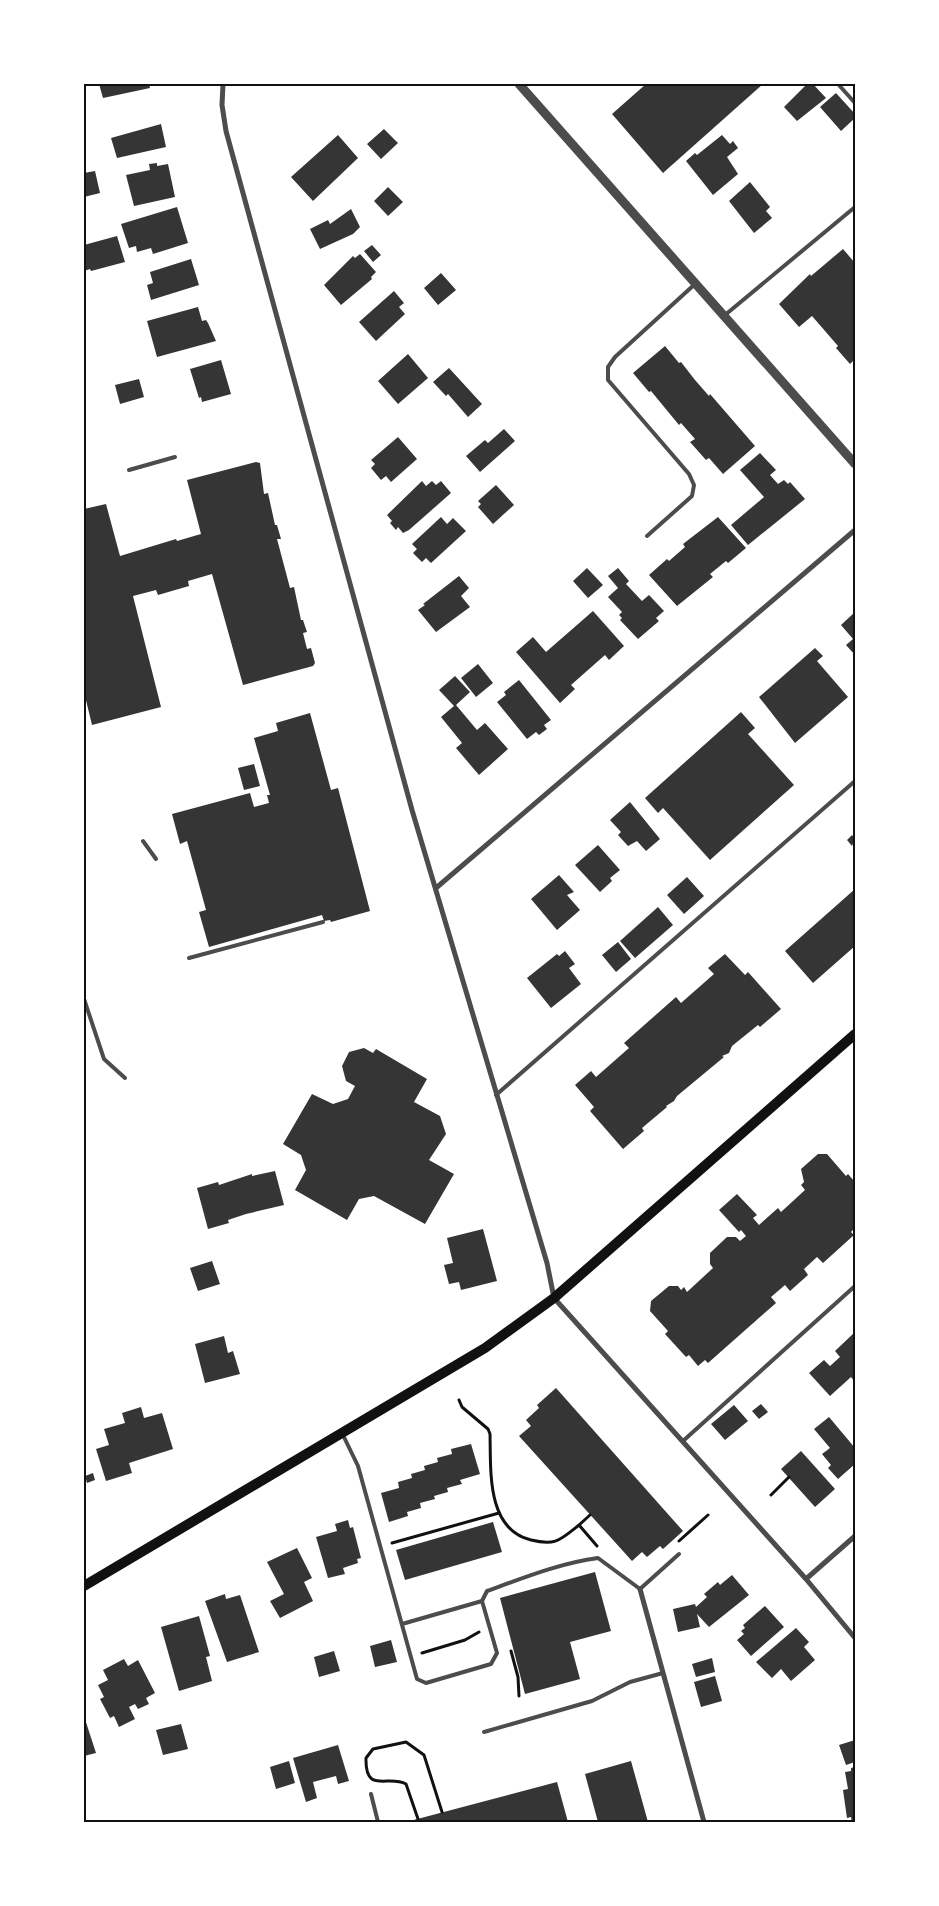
<svg xmlns="http://www.w3.org/2000/svg" width="939" height="1906" viewBox="0 0 939 1906" font-family="Georgia,serif">
	<rect width="100%" height="100%" fill="#fff"/>
	<!-- building -->
	<path fill="#353535" d="M99,84H149L150,88L103,98Z
		M646,84H763L663,173L612,114Z
		M807,84H813L826,98L797,121L784,107Z
		M836,93L855,114V118L841,131L820,107Z
		M161,124L166,147L117,158L111,138Z
		M384,129L398,143L381,159L367,144Z
		M338,135L358,158L313,201L291,177Z
		M722,135L730,144L733,141L738,148L727,157L738,174L713,195L686,161L695,153L697,155Z
		M157,163V166L168,164L175,197L134,206L126,175L150,170L149,164Z
		M95,171L100,193L84,197V173Z
		M750,182L770,207L766,211L772,218L754,233L729,201Z
		M388,187L403,202L388,216L374,201Z
		M177,207L188,243L153,254L151,248L137,252L136,246L129,248L121,224Z
		M351,209L360,227L353,234L320,249L310,229L328,220L330,224Z
		M117,236L125,262L91,271L90,269L84,271V245Z
		M372,245L381,255L373,262L364,251Z
		M843,249L855,263V359L850,364L836,348L838,346L812,316L799,327L779,304L810,274L811,276Z
		M360,254L376,272L371,277L372,279L341,305L324,285L353,256L355,258Z
		M191,259L199,285L151,300L147,285L153,283L150,272Z
		M441,273L456,290L438,305L424,288Z
		M394,291L404,303L399,307L405,314L376,341L359,322Z
		M198,307L202,321L206,320L208,323L216,341L157,357L147,321Z
		M665,346L679,363L681,362L695,380L709,396L710,394L755,446L723,474L709,458L706,460L690,442L695,439L681,423L679,425L651,391L649,392L633,373Z
		M408,354L428,378L398,404L378,381Z
		M221,360L231,394L202,402L201,397L199,398L190,369Z
		M449,368L482,404L468,417L448,394L446,396L433,382Z
		M139,379L144,397L120,404L115,385Z
		M504,429L515,441L480,472L466,456L485,440L488,443Z
		M398,437L417,459L391,482L386,476L381,480L371,468L375,464L371,460Z
		M760,453L776,470L770,475L778,484L784,480L788,484L790,482L805,499L748,545L731,525L764,497L740,470Z
		M256,462L260,463L264,494L268,493L275,525H277L281,539H277L290,588L294,587L301,620H303L307,632L303,633L307,649L311,648L315,663L313,666L243,685L212,574L188,581L189,586L158,595L156,590L133,596L161,707L92,725L84,692V509L106,504L120,556L176,539L177,541L201,534L187,480Z
		M422,481L426,486L432,481L436,485L441,481L451,493L409,530L403,533L398,527L396,530L390,523L392,521L387,515Z
		M496,485L514,505L493,524L478,507L481,504L478,501Z
		M441,517L447,524L453,518L466,531L431,563L426,558L422,562L413,553L417,549L412,544Z
		M718,517L746,548L728,563L726,561L710,574L713,577L677,606L649,575L667,559L669,561L685,547L683,544Z
		M587,568L603,585L588,598L573,581Z
		M618,568L629,581L626,584L642,601L649,595L664,611L656,618L659,621L638,639L620,620L622,618L619,615L622,612L608,597L618,588L608,576Z
		M459,576L469,588L461,596L470,607L436,632L418,610L425,605L423,604Z
		M593,611L624,646L609,660L605,655L571,685L575,689L560,703L516,652L533,637L546,652Z
		M855,612V655L846,645L853,639L841,625Z
		M815,648L823,656L817,661L848,697L795,743L759,697Z
		M478,664L493,683L476,697L461,678Z
		M455,676L470,692L456,705L477,730L485,723L508,749L479,775L456,748L462,743L441,717L454,706L439,690Z
		M519,680L551,720L544,725L547,729L539,735L536,732L527,739L497,702L506,695L504,692Z
		M741,712L755,728L748,734L794,785L710,860L663,808L658,813L645,798Z
		M310,713L331,790L338,788L370,911L331,922L330,920L324,921L322,915L209,947L199,912L206,910L187,841L180,844L172,814L250,793L254,807L269,803L267,795H270L254,738L278,731L276,723Z
		M254,764L260,786L244,790L238,768Z
		M630,802L660,839L646,851L637,841L628,846L618,835L621,832L610,820Z
		M852,835L855,839L852,846L847,840Z
		M598,845L620,870L610,878L612,881L600,892L575,865Z
		M559,875L574,892L567,895L580,910L557,930L531,899Z
		M687,877L704,896L684,914L667,895Z
		M855,889V946L813,983L785,951Z
		M658,907L673,925L635,958L620,941Z
		M618,942L631,959L616,972L602,955Z
		M565,951L575,964L569,968L581,984L551,1008L527,978L557,954L559,956Z
		M725,954L745,975L748,972L781,1009L760,1027L758,1025L732,1046L729,1053L722,1056L724,1057L677,1096L674,1101L666,1106L667,1107L642,1128L644,1131L623,1149L590,1111L594,1107L575,1085L591,1071L596,1077L629,1048L624,1043L676,997L681,1003L714,974L708,968Z
		M364,1048L373,1053L376,1049L427,1079L414,1102L440,1116L446,1134L429,1160L454,1174L425,1224L374,1196L359,1199L347,1220L295,1190L306,1170L301,1155L283,1144L312,1094L333,1104L348,1099L355,1086L346,1081L342,1066L349,1052Z
		M818,1154H827L846,1176L848,1174L855,1182V1228L851,1232L854,1235L823,1263L817,1257L804,1269L808,1275L790,1291L785,1285L771,1297L776,1303L708,1363L705,1360L698,1366L689,1355L686,1357L665,1334L668,1331L650,1311L651,1301L669,1286H678L681,1290L684,1287L687,1292L713,1268L710,1264V1253L727,1237H736L740,1241L746,1236L741,1230L739,1232L719,1210L737,1194L757,1215L753,1218L759,1225L778,1208L781,1212L805,1190L801,1185L804,1182L801,1169Z
		M275,1171L284,1205L246,1214L228,1220L229,1223L208,1229L197,1188L218,1182L219,1185L252,1174V1176Z
		M483,1229L497,1281L461,1290L459,1282L449,1284L444,1265L453,1263L447,1238Z
		M212,1261L220,1284L198,1291L190,1268Z
		M855,1332V1382L851,1377L830,1396L809,1373L824,1360L830,1366L840,1357L835,1351Z
		M224,1336L228,1353L233,1351L240,1374L205,1383L195,1344Z
		M556,1388L683,1531L663,1549L660,1546L647,1557L642,1552L632,1561L519,1436L531,1426L526,1420L539,1408L537,1405Z
		M761,1404L768,1412L759,1419L752,1411Z
		M734,1405L748,1421L725,1440L711,1424Z
		M141,1407L144,1418L162,1413L173,1449L129,1463L132,1473L106,1481L96,1449L109,1445L104,1429L125,1423L122,1413Z
		M829,1417L855,1448V1464L838,1479L828,1468L831,1465L822,1454L830,1448L814,1429Z
		M471,1444L480,1474L460,1480L462,1484L447,1488L448,1492L434,1496L435,1499L420,1503L421,1508L407,1512L408,1516L389,1522L381,1493L399,1488L398,1482L412,1478L411,1474L425,1470L424,1466L438,1462L437,1458L452,1454L451,1449Z
		M801,1451L835,1489L815,1507L781,1469Z
		M93,1473L95,1480L87,1483L85,1476Z
		M348,1520L350,1528L353,1527L361,1558L357,1559L358,1563L343,1568L345,1574L328,1578L316,1537L337,1531L335,1524Z
		M493,1522L502,1552L405,1580L396,1550Z
		M297,1548L312,1578L304,1582L313,1601L280,1618L270,1601L284,1594L267,1562Z
		M595,1572L611,1631L570,1642L580,1679L525,1694L500,1598Z
		M732,1575L749,1595L709,1627L697,1614L700,1627L678,1632L673,1609L695,1604L696,1607L707,1597L704,1594L718,1582L720,1585Z
		M225,1594L226,1599L240,1595L259,1652L227,1662L205,1601Z
		M765,1606L784,1627L751,1656L737,1640L744,1634L741,1631L745,1628L743,1625Z
		M199,1616L210,1656L206,1657L212,1681L179,1691L161,1627Z
		M796,1628L809,1642L804,1647L815,1660L791,1681L781,1669L772,1678L756,1662Z
		M391,1640L397,1662L375,1667L370,1646Z
		M334,1651L340,1671L319,1677L314,1657Z
		M712,1658L715,1672L696,1677L692,1664Z
		M124,1659L128,1666L138,1660L155,1693L146,1698L149,1704L138,1709L135,1704L129,1707L135,1719L119,1727L114,1716L110,1718L100,1699L104,1697L98,1685L108,1680L103,1670Z
		M715,1676L722,1701L701,1707L694,1682Z
		M84,1716L96,1753L84,1756Z
		M181,1724L188,1749L163,1755L156,1730Z
		M855,1740V1762L846,1765L839,1745Z
		M338,1745L349,1781L338,1784L336,1776L313,1782L317,1798L306,1802L293,1758Z
		M289,1761L295,1783L276,1789L270,1767Z
		M631,1761L648,1822H598L585,1774Z
		M855,1767V1822H852L851,1817L847,1818L843,1790L848,1789L845,1772L851,1771V1768Z
		M557,1782L568,1822H406Z"/>
	<g fill="none" stroke-linecap="round" stroke-linejoin="round">
		<!-- path -->
		<path stroke="#111" stroke-width="3" d="M459,1400L462,1407L488,1429L490,1434C491,1470 486,1529 531,1540C556,1546 560,1540 579,1525L597,1546
			M771,1495L789,1477
			M579,1525L590,1515
			M679,1541L708,1515
			M392,1543L499,1513
			M511,1651L518,1677L519,1696
			M422,1653L465,1640L479,1632
			M418,1819L406,1784C388,1774 365,1795 366,1758L373,1749L406,1742L424,1755L442,1812"/>
		<!-- service -->
		<path stroke="#4c4c4c" stroke-width="4" d="M838,84L855,103
			M725,315L855,207
			M129,470L175,457
			M647,536L692,496L694,485L689,474L608,380V367L615,357L695,284
			M143,841L156,859
			M189,958L323,922
			M84,999L104,1059L125,1078
			M496,1095L855,781
			M342,1433L358,1466L417,1679L426,1683L491,1664L497,1653L482,1601L487,1591C523,1578 560,1563 598,1558L640,1589L679,1554
			M683,1441L855,1286
			M402,1624L482,1601
			M484,1732L592,1701L630,1682L663,1673
			M371,1794L378,1822"/>
		<!-- minor -->
		<path stroke="#4c4c4c" stroke-width="5" d="M223,84L222,105L226,131L412,810L547,1263L554,1298L806,1579L855,1638
			M436,888L855,530
			M806,1579L855,1536
			M640,1589L704,1822"/>
		<!-- tertiary -->
		<path stroke="#4c4c4c" stroke-width="9" d="M519,84L855,464"/>
		<!-- secondary -->
		<path stroke="#111" stroke-width="10" d="M84,1586L485,1348L554,1298L855,1034"/>
	</g>
	<!-- border -->
	<rect width="939" height="1906" fill="none" stroke="#ffffff" stroke-width="170"/>
	<rect x="85" y="85" width="769" height="1736" fill="none" stroke="#111" stroke-width="2"/>
</svg>
